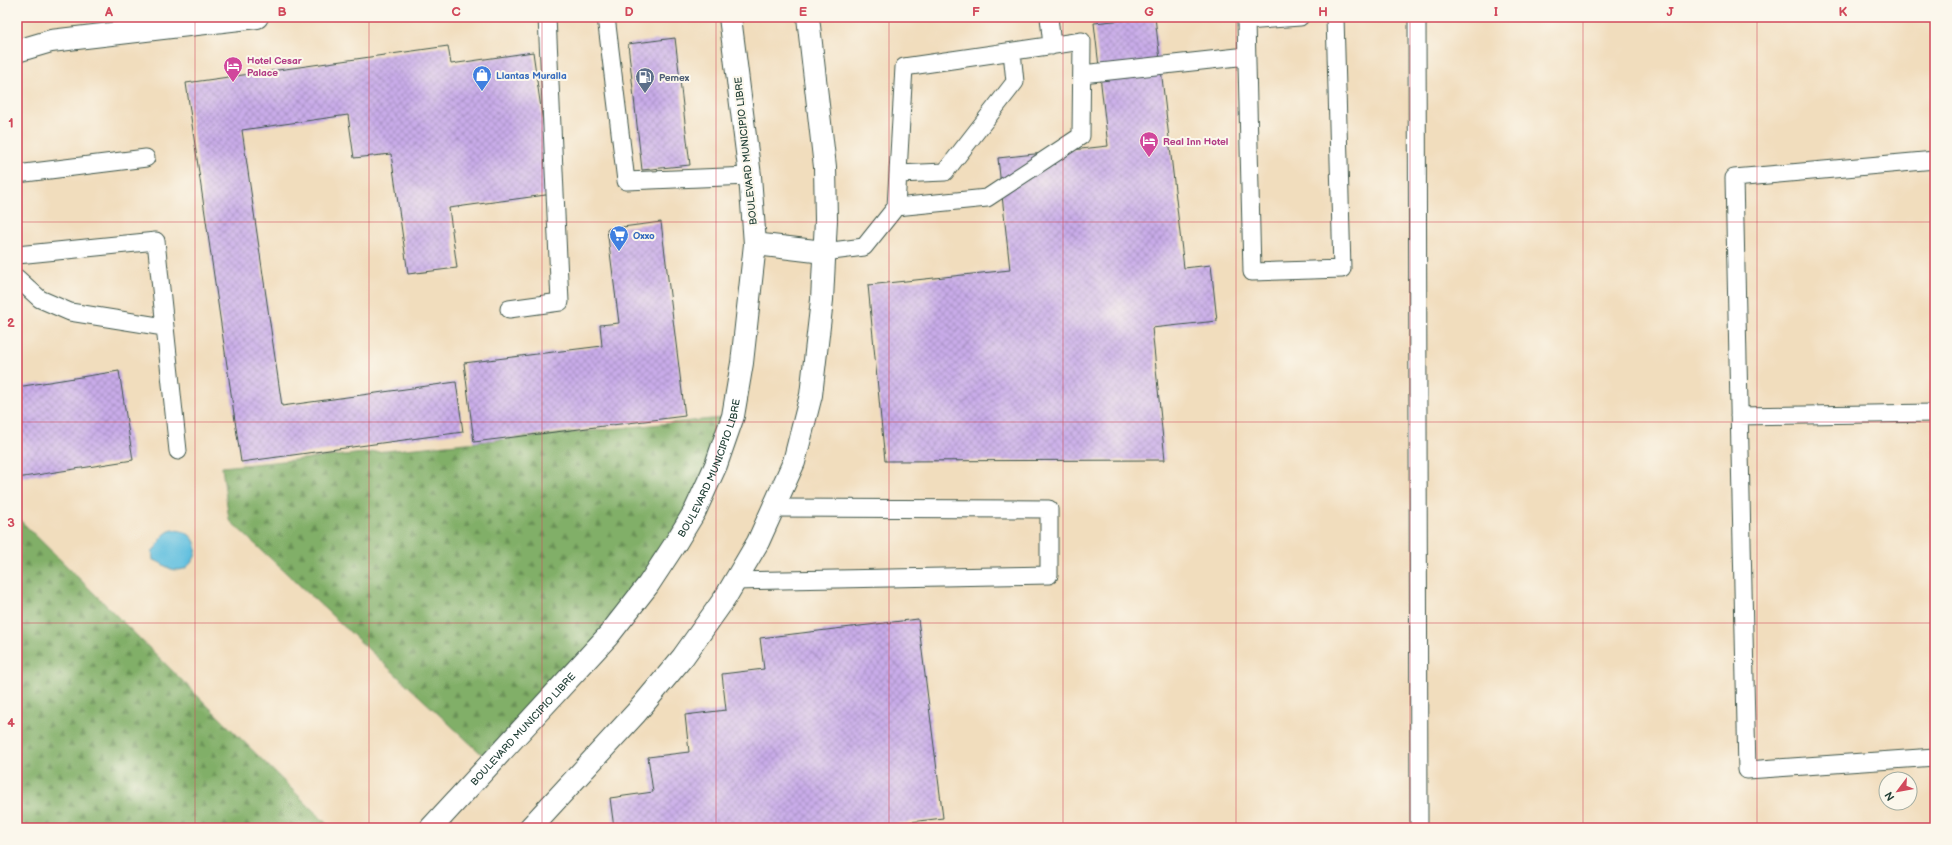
<svg xmlns="http://www.w3.org/2000/svg" width="1952" height="845" viewBox="0 0 1952 845" font-family="'Balsamiq Sans',sans-serif">
	<defs>
		<pattern id="forest-firs" width="22" height="20" patternUnits="userSpaceOnUse"><rect width="22" height="20" fill="#81af67"/><path d="M5 1l3.5 6h-7zM16 11l3.5 6h-7z" fill="#699056"/></pattern>
		<pattern id="building-cross-hatch" width="8" height="8" patternUnits="userSpaceOnUse"><rect width="8" height="8" fill="#c9ace9"/><path d="M0 0l8 8M0 8l8-8" fill="none" stroke="#a38dbe"/></pattern>
	</defs>
	<rect width="100%" height="100%" fill="#fbf7ec"/>
	<filter id="ink" filterUnits="userSpaceOnUse"><feTurbulence type="fractalNoise" baseFrequency=".025" numOctaves="2"/><feDisplacementMap in="SourceGraphic" scale="8" xChannelSelector="R" yChannelSelector="G"/><feConvolveMatrix kernelMatrix="1 2 1 2 8 2 1 2 1" color-interpolation-filters="sRGB"/></filter>
	<filter id="wash" filterUnits="userSpaceOnUse"><feTurbulence type="fractalNoise" baseFrequency=".012" numOctaves="4" result="noise"/><feDisplacementMap in="SourceGraphic" scale="16" xChannelSelector="R" yChannelSelector="G"/><feGaussianBlur stdDeviation="0.9" result="paint"/><feColorMatrix in="noise" values="0 0 0 0 0 0 0 0 0 0 0 0 0 0 0 0 0 1.4 0 .05"/><feComposite in="paint" operator="in"/></filter>
	<g filter="url(#wash)">
		<rect width="100%" height="100%" fill="#f1ddbd"/>
		<!-- forest -->
		<path fill="url(#forest-firs)" stroke="#50764e" d="M722,418L705,472L684,516L605,630L487,759L229,520L222,467Z
			M17,517L331,828H17Z"/>
		<!-- water -->
		<path fill="#61bfdf" stroke="#407e8a" d="M172,530C198,529 205,556 184,569C167,573 166,563 153,560L152,551C161,546 158,535 172,530Z"/>
		<g id="blocks">
			<!-- building -->
			<path fill="url(#building-cross-hatch)" d="M1153,17H1155L1184,268L1211,265L1217,321L1152,328L1165,460L885,461L868,285L1010,270L998,158L1108,146L1094,23Z
				M675,38L690,165L642,170L628,44Z
				M448,46L451,64L533,52L553,194L449,208L457,268L408,274L391,154L354,158L348,115L242,130L282,406L456,382L463,432L241,462L186,83Z
				M661,222L685,416L474,442L464,363L602,346L600,325L619,323L607,229Z
				M119,371L133,460L17,478V387Z
				M918,619L943,818L862,828H614L610,798L653,792L648,757L689,752L685,715L726,710L722,674L764,669L760,638Z"/>
		</g>
	</g>
	<g filter="url(#ink)">
		<use href="#blocks" fill-opacity="0" stroke="#3e5549" stroke-width="1"/>
		<g fill="none" stroke-linecap="round" stroke-linejoin="round">
			<defs>
				<path id="lane" d="M606,17L626,181L750,176
					M1049,17L1052,46
					M1300,17L1246,21L1252,272L1342,269L1335,17
					M1417,17L1419,828
					M1082,74L1247,56
					M1935,160L1734,178L1747,770L1935,757
					M17,174L146,158
					M898,174L945,172L1015,82L1012,52
					M824,252L864,247L896,207L904,67L1082,41L1081,136L987,198L896,207
					M17,255L156,241L178,451
					M17,278L40,299L70,312L164,327
					M509,309L560,302L547,17
					M1739,416L1935,413
					M735,581L1049,575V509L773,508"/>
				<g id="secondary">
					<path d="M755,244L824,252"/>
					<path id="s1" d="M431,828L608,636L648,585L675,544L695,511L716,465L733,416L742,363L755,244L750,176L730,17"/>
					<path d="M530,828L636,713L683,657L725,598L758,542L794,462L811,395L822,300L826,220L825,167L808,17"/>
				</g>
				<path id="primary" d="M17,51L51,41L257,17"/>
			</defs>
			<!-- lane casing -->
			<use href="#lane" stroke="#3e5549" stroke-width="19"/>
			<!-- secondary casing -->
			<use href="#secondary" stroke="#3e5549" stroke-width="24"/>
			<!-- primary casing -->
			<use href="#primary" stroke="#3e5549" stroke-width="24"/>
			<!-- lane -->
			<use href="#lane" stroke="#fff" stroke-width="17"/>
			<!-- secondary -->
			<use href="#secondary" stroke="#fff" stroke-width="22"/>
			<!-- primary -->
			<use href="#primary" stroke="#fff" stroke-width="22"/>
		</g>
	</g>
	<!-- grid -->
	<path fill="none" stroke="#d1495b" stroke-width="1" stroke-opacity="0.55" d="M195,17V828M369,17V828M542,17V828M716,17V828M889,17V828M1063,17V828M1236,17V828M1410,17V828M1583,17V828M1757,17V828M17,222H1935M17,422H1935M17,623H1935"/>
	<!-- icons -->
	<defs>
		<symbol id="hotel-pin" viewBox="-11 -11 22 30"><path d="M0 17L-7.5 6A9.5 9.5 0 1 1 7.5 6Z" fill="#d1479c" stroke="#fbf7ec"/><path d="M-6-4.5h1.5V1H6V5H4.5V3h-9V5H-6ZM-4 0a1.8 1.8 0 1 1 3.6 0ZM.5 0V-2.5h3Q6-2.5 6 0Z" fill="#fff"/></symbol>
		<symbol id="shop-pin" viewBox="-11 -11 22 30"><path d="M0 17L-7.5 6A9.5 9.5 0 1 1 7.5 6Z" fill="#3f7fe0" stroke="#fbf7ec"/><path d="M-5-2.5h2.3a2.7 3.5 0 0 1 5.4 0H5L5.5 6h-11ZM-1.5-2.5h3a1.5 2.3 0 0 0-3 0Z" fill="#fff"/></symbol>
		<symbol id="fuel-pin" viewBox="-11 -11 22 30"><path d="M0 17L-7.5 6A9.5 9.5 0 1 1 7.5 6Z" fill="#5c6f8a" stroke="#fbf7ec"/><path d="M-5.5-6h7V0h2V4h1.3V-2.5L3-4.5l.8-.8L6-3V5H2.5V1h-1V6h-7ZM-4.2-4.7v3.2H.2V-4.7Z" fill="#fff"/></symbol>
		<symbol id="supermarket-pin" viewBox="-11 -11 22 30"><path d="M0 17L-7.5 6A9.5 9.5 0 1 1 7.5 6Z" fill="#3f7fe0" stroke="#fbf7ec"/><path d="M-6-5.5h2.5l.6 2H6L4.5 2H-2.5L-4.4-4H-6ZM-1.5 3.2a1.3 1.3 0 1 0 .1 0ZM3 3.2a1.3 1.3 0 1 0 .1 0Z" fill="#fff"/></symbol>
	</defs>
	<g fill-rule="evenodd">
		<use href="#hotel-pin" x="222" y="55" width="22" height="30"/>
		<use href="#shop-pin" x="471" y="64" width="22" height="30"/>
		<use href="#fuel-pin" x="634" y="66" width="22" height="30"/>
		<use href="#hotel-pin" x="1138" y="130" width="22" height="30"/>
		<use href="#supermarket-pin" x="608" y="224" width="22" height="30"/>
	</g>
	<g text-anchor="middle" stroke-width="4" stroke-linejoin="round" paint-order="stroke">
		<!-- hotel labels -->
		<g font-size="10" font-weight="bold" fill="#b23c85" stroke="#fbf7ec" text-anchor="start">
			<text x="247" y="64">Hotel Cesar<tspan x="247" dy="12">Palace</tspan></text>
			<text x="1163" y="145">Real Inn Hotel</text>
		</g>
		<!-- shop labels -->
		<g font-size="10" font-weight="bold" fill="#366cbe" stroke="#fbf7ec" text-anchor="start">
			<text x="496" y="79">Llantas Muralla</text>
			<text x="633" y="239">Oxxo</text>
		</g>
		<!-- service labels -->
		<g font-size="10" font-weight="bold" fill="#4e5e75" stroke="#fbf7ec" text-anchor="start">
			<text x="659" y="81">Pemex</text>
		</g>
		<!-- street labels -->
		<g font-size="10" fill="#1f3d34" stroke="#fbf7ec">
			<text transform="translate(745 151) rotate(-96)" y="4">BOULEVARD MUNICIPIO LIBRE</text>
			<text dy="4" stroke="none"><textPath href="#s1" startOffset="459">BOULEVARD MUNICIPIO LIBRE</textPath></text>
			<text dy="4" stroke="none"><textPath href="#s1" startOffset="135">BOULEVARD MUNICIPIO LIBRE</textPath></text>
		</g>
	</g>
	<!-- margin -->
	<rect width="1952" height="845" fill="none" stroke="#fbf7ec" stroke-width="44"/>
	<!-- north arrow -->
	<g transform="translate(1898 791) rotate(238)"><circle r="19" fill="#fbf7ec" stroke="#a3ada2"/>
	<path d="M0-3L7 15L0 10L-7 15Z" fill="#d1495b"/>
	<text y="-6" font-size="11" font-weight="bold" text-anchor="middle" fill="#1f3d34">N</text>
	</g>
	<rect x="22" y="22" width="1908" height="801" fill="none" stroke="#d1495b" stroke-width="1.5"/>
	<g font-size="13" text-anchor="middle" font-weight="bold" fill="#d1495b">
		<text x="109" y="16">A</text>
		<text x="282" y="16">B</text>
		<text x="456" y="16">C</text>
		<text x="629" y="16">D</text>
		<text x="803" y="16">E</text>
		<text x="976" y="16">F</text>
		<text x="1149" y="16">G</text>
		<text x="1323" y="16">H</text>
		<text x="1496" y="16">I</text>
		<text x="1670" y="16">J</text>
		<text x="1843" y="16">K</text>
		<text x="11" y="127">1</text>
		<text x="11" y="327">2</text>
		<text x="11" y="527">3</text>
		<text x="11" y="727">4</text>
	</g>
</svg>
